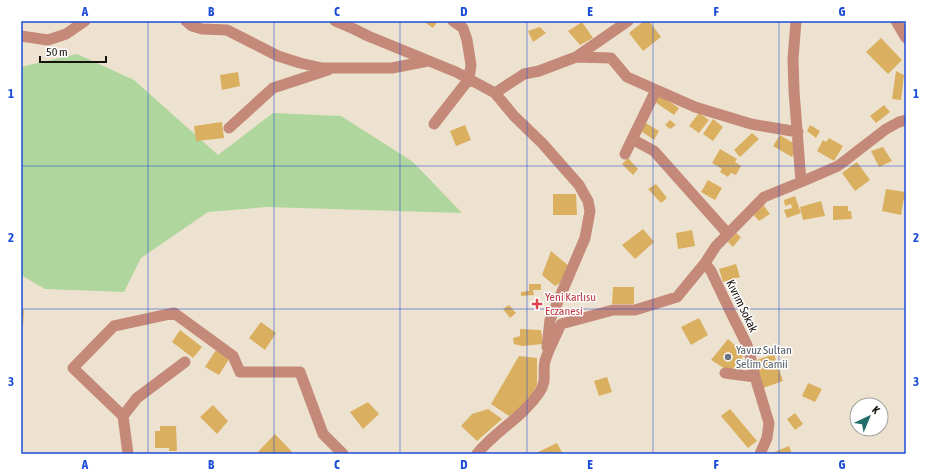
<svg xmlns="http://www.w3.org/2000/svg" width="927" height="475" viewBox="0 0 927 475" font-family="'Asap Condensed',sans-serif">
	<rect width="100%" height="100%" fill="#ede2cf"/>
	<!-- green -->
	<path fill="#afd69c" d="M77,54L134,80L218,155L273,113L341,116L413,162L462,213L267,207L208,212L141,258L124,292L45,289L21,275V67Z"/>
	<!-- building -->
	<path fill="#daaf5f" d="M423,21H438L433,28Z
		M644,21H649L661,37L643,51L629,33Z
		M582,22L593,38L580,45L568,31Z
		M540,27L546,33L533,42L528,31Z
		M881,38L902,60L888,74L866,52Z
		M896,71L904,75L901,100L892,99Z
		M238,72L240,86L222,90L220,75Z
		M659,95L679,108L674,115L655,102Z
		M884,105L890,112L876,123L870,116Z
		M699,113L709,120L699,133L689,126Z
		M713,119L723,127L713,141L703,134Z
		M670,120L676,125L670,129L665,125Z
		M222,122L224,138L196,141L194,126Z
		M644,122L659,131L654,140L641,131Z
		M465,125L471,140L456,146L450,131Z
		M810,125L820,131L816,138L807,131Z
		M752,133L759,139L740,157L734,150Z
		M780,135L798,146L792,157L773,146Z
		M829,138L843,146L834,161L817,151L823,140L826,142Z
		M883,147L892,161L879,167L871,151Z
		M720,149L737,159L735,162L741,166L736,175L731,173L728,177L720,172L722,169L712,163Z
		M628,158L638,169L633,175L622,164Z
		M857,162L870,180L855,191L842,173Z
		M708,180L722,188L715,200L701,192Z
		M656,184L667,198L661,203L648,189Z
		M886,189L905,192L901,215L882,211Z
		M553,194H576L577,215H553Z
		M795,196L801,213L787,218L784,210L792,208L791,204L785,206L784,200Z
		M821,201L825,216L803,220L800,207Z
		M762,203L770,214L759,221L752,213Z
		M833,206H848V211H851L852,219L833,220Z
		M643,229L654,242L635,259L622,245Z
		M692,230L695,246L678,249L676,233Z
		M736,233L741,237L733,247L728,242Z
		M551,251L569,266L563,281L555,286L542,275Z
		M736,264L740,277L723,282L719,269Z
		M529,284H541V290H533L534,295L521,296V292L529,291Z
		M613,287H634V304H612Z
		M509,305L516,313L510,318L503,309Z
		M21,310H24L23,326H21Z
		M699,318L708,335L691,345L681,327Z
		M261,322L276,333L265,350L249,338Z
		M520,329L541,330L543,344L522,346L514,344L513,338L520,336Z
		M180,330L202,347L193,358L172,342Z
		M728,339L745,354L730,372L711,360Z
		M216,350L229,359L219,375L205,367Z
		M774,354L783,381L763,388L754,361Z
		M519,356L537,358V385L526,404L509,416L491,404Z
		M607,377L612,392L599,396L594,381Z
		M808,383L822,389L815,402L802,396Z
		M368,402L379,414L363,429L350,412Z
		M213,405L228,421L217,434L200,417Z
		M488,409L502,419L477,441L461,426L472,414Z
		M730,409L757,441L748,448L721,416Z
		M795,413L803,424L795,430L787,419Z
		M160,426H176L177,451H169V448H155V431H160Z
		M275,434L294,454H258L257,453Z
		M557,443L563,454H534Z
		M789,446L792,454H770Z"/>
	<g fill="none" stroke-linecap="round" stroke-linejoin="round">
		<!-- minor -->
		<path stroke="#c48979" stroke-width="11" d="M186,21L192,26L202,29L227,30L278,56L300,63L322,68H392L428,61
			M335,21L354,29L368,36L456,72L495,93L514,116L542,143L579,185L588,201L590,211L585,238L550,320L547,347
			M796,21L793,59L794,91L801,182
			M896,21L906,38
			M21,36L48,40L66,34L85,21
			M576,57L611,58L627,77L695,107L751,124L798,132
			M495,93L524,74L539,71L576,57L628,21
			M434,124L469,79L471,65L467,40L463,28L453,21
			M229,128L273,88L328,70
			M632,139L654,151L728,234
			M625,154L656,90
			M705,263L711,271L730,311L747,345L750,355L755,377L769,423L767,438L760,454
			M725,373L755,377
			M123,416L137,398L185,362
			M128,454L123,416L73,368L114,326L174,313L233,356L240,372H300L323,434L343,454
			M477,454C495,431 522,418 539,393C548,380 542,373 545,361C549,348 556,336 561,324L613,310H635L677,297L705,263L716,246L764,197L801,182L838,166L886,129L899,122L906,120"/>
	</g>
	<!-- grid -->
	<path fill="none" stroke="#1d4ed8" stroke-width="1" stroke-opacity="0.55" d="M148,21V454M274,21V454M400,21V454M527,21V454M653,21V454M779,21V454M21,166H906M21,309H906"/>
	<!-- markers -->
	<path fill="#e0444e" stroke="#fff" stroke-width="1.5" d="M535 298h4v4h4v4h-4v4h-4v-4h-4v-4h4z"/>
	<circle fill="#6b7280" stroke="#fff" stroke-width="1.5" cx="728" cy="357" r="4"/>
	<g text-anchor="middle" stroke-width="3" stroke-linejoin="round" paint-order="stroke">
		<!-- health labels -->
		<g font-size="12" fill="#be3a42" stroke="#fff" text-anchor="start">
			<text x="545" y="301">Yeni Karlısu<tspan x="545" dy="14">Eczanesi</tspan></text>
		</g>
		<!-- street labels -->
		<g font-size="12" fill="#17130c" stroke="#fff">
			<text transform="translate(742 306) rotate(64)" y="4">Kıvrım Sokak</text>
		</g>
		<!-- worship labels -->
		<g font-size="12" fill="#5b616d" stroke="#fff" text-anchor="start">
			<text x="736" y="354">Yavuz Sultan<tspan x="736" dy="14">Selim Camii</tspan></text>
		</g>
	</g>
	<!-- border -->
	<rect width="927" height="475" fill="none" stroke="#ffffff" stroke-width="44"/>
	<!-- north arrow -->
	<g transform="translate(869 417) rotate(44)"><circle r="19" fill="#ffffff" stroke="#a2a19e"/>
	<path d="M0-3L7 15L0 10L-7 15Z" fill="#226d6b"/>
	<text y="-6" font-size="11" font-weight="bold" text-anchor="middle" fill="#17130c">K</text>
	</g>
	<!-- scale -->
	<path d="M40 56v6h66v-6" fill="none" stroke="#17130c" stroke-width="2"/>
	<text x="46" y="56" font-size="12" fill="#17130c" stroke="#ffffff" stroke-width="3" paint-order="stroke">50 m</text>
	<rect x="22" y="22" width="883" height="431" fill="none" stroke="#1d4ed8" stroke-width="1.5"/>
	<g font-size="13" text-anchor="middle" font-weight="bold" fill="#1d4ed8">
		<text x="85" y="16">A</text>
		<text x="211" y="16">B</text>
		<text x="337" y="16">C</text>
		<text x="464" y="16">D</text>
		<text x="590" y="16">E</text>
		<text x="716" y="16">F</text>
		<text x="842" y="16">G</text>
		<text x="11" y="98">1</text>
		<text x="916" y="98">1</text>
		<text x="11" y="242">2</text>
		<text x="916" y="242">2</text>
		<text x="11" y="386">3</text>
		<text x="916" y="386">3</text>
		<text x="85" y="469">A</text>
		<text x="211" y="469">B</text>
		<text x="337" y="469">C</text>
		<text x="464" y="469">D</text>
		<text x="590" y="469">E</text>
		<text x="716" y="469">F</text>
		<text x="842" y="469">G</text>
	</g>
</svg>
